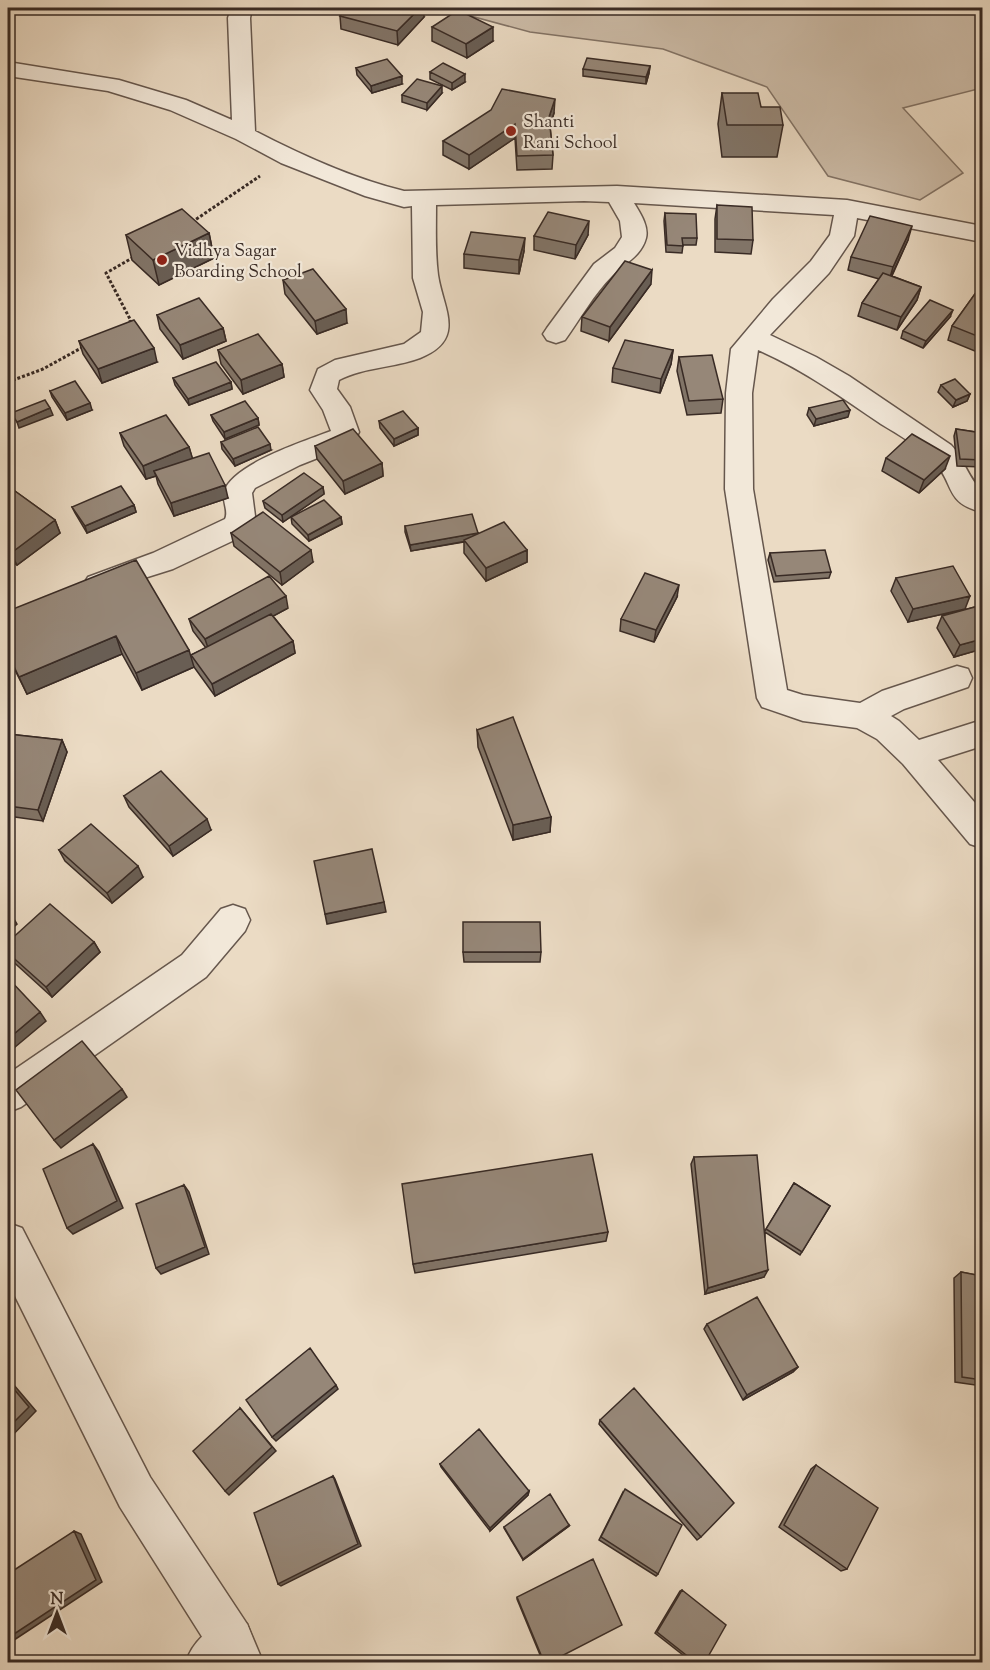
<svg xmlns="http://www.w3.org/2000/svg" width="990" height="1670" viewBox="0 0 990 1670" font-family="'Sorts Mill Goudy',serif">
	<rect width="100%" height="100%" fill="#ebdbc4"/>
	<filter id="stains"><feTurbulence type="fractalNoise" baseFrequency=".00333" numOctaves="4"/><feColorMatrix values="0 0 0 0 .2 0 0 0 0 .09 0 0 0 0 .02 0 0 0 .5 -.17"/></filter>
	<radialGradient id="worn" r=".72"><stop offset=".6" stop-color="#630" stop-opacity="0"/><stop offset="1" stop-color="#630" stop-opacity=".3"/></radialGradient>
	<!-- green -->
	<path fill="#cdbda9" stroke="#837467" stroke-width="1.5" d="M441,8H982V88L903,108L963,173L920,200L828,176L767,87L663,49L530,32Z"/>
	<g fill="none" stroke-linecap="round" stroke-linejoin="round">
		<defs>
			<path id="minor" d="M231,8H252L250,18L255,131C303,156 352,178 404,191L617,186L847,200L982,226V242L857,218L854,236L829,273L770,335L816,357L849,376L951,445C964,458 968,479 982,490V512C944,503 955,483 934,462C919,446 899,435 881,424C841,397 802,369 758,350L752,393L753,489L787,690L803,695L860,703L882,691L957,666L968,669L972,678L968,687L904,709L891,716L899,721L919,740L982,720V746L938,760L982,811V848L970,844L903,764L877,739L857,728L803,721L762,707L757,698L725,489L726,393L731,349L773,299L811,261L830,235L834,215L634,203C640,213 649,226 646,238C641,257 624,263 612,276C594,294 580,319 565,340L556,343L547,340L543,334L547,328L594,264L615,248L622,237L620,221L609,202L584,201L436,205C436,229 435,252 438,275C443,309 467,339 420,358C393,368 364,367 339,380L337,389L350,407L359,432L353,444L300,465L255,488L252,493L255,516L245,535L173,569L138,580L108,593L98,596L88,593L83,585L88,577L153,553L225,519C229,511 222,501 224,492C232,464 305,441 331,431L323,410L310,390L318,369L335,360L404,344L421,332L423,312L413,278L412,206L404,207L365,196L281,163L236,139L170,110L108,91L8,76V62L119,80L186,100L232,120L228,18Z
				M233,905L245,909L250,920L245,931L206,977L21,1107L8,1112V1074L182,955L221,909Z
				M231,1618L247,1624L253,1640L247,1656L240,1662H186C193,1641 210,1627 231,1618Z"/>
			<path id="tertiary" d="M8,1223L22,1228L150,1477L247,1624L263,1662H218L120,1507L8,1282Z"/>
		</defs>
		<!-- minor casing -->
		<use href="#minor" stroke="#66574d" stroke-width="3"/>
		<!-- tertiary casing -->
		<use href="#tertiary" stroke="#66574d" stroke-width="3"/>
		<!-- path -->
		<path stroke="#392b25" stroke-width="3" stroke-dasharray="3 2" stroke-linecap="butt" d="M192,222L260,176
			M129,322L131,321L106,273L134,257
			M8,382L43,369L83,347"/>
		<!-- minor -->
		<use href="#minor" fill="#f2e8d9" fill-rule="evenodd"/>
		<!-- tertiary -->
		<use href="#tertiary" fill="#f2e8d9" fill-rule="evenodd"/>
	</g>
	<!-- wall -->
	<path fill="#817467" stroke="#392b25" stroke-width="1.5" d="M340,16L424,17L398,45L341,29Z
		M432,27L493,41L467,58L432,41Z
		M650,66L649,73L646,84L583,76V69Z
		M356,68L402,84L372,93L357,75Z
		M430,72L465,82L452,90L430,79Z
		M442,93L427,110L402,102V95Z
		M722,93L761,107L783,125L777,157H722L718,124Z
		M554,113L550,126L553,155L552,169L517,170L515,138L469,169L443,155V141Z
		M717,205L753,240L751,254L715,252V219Z
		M665,213L697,238L696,245H683L682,253L666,252L664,221Z
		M209,233L214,258L159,285L132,260L126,235Z
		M588,235L575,259L534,250V236Z
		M908,240L892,276L921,287L917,300L897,330L858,316L862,303L879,279L848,270L851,257Z
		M524,251L519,274L464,268V254Z
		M283,280L347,323L317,334L285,294Z
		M651,284L609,341L581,331L582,317Z
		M982,284V354L948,340L952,326Z
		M157,315L223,328L226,341L183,359L160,329Z
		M950,317L923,348L901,338L903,331Z
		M79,341L157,362L102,383L83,354Z
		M218,350L282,364L284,377L243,394L221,364Z
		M673,350L671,364L660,393L612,382L613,368Z
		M679,357L723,399L721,413L687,415L677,371Z
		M173,378L231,382L232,389L189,405L175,385Z
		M941,385L970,394L967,401L953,407L938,392Z
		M50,391L92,410L67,420L52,397Z
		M809,408L848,417L814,426L807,415Z
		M211,415L258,418L259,425L225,439L213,421Z
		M379,421L418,428V435L394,446L380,428Z
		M956,429L982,433V467L957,466L954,436Z
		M120,433L189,447L192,458L228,498L174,516L158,484L156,476L146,479L124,446Z
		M221,442L271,450L235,466L222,449Z
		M315,446L382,463L383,476L345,494L317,459Z
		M886,458L945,469L919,493L882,471Z
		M8,486L55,520L60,533L17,565L8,559Z
		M323,487L324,494L283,522L265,508L263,501Z
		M134,505L136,512L87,533L75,513L72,507Z
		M291,517H341L342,524L309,541L292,524Z
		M405,526L478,533V534L527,550V562L486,581L464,553V542L411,551L405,532Z
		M231,533L313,562L282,585L234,546Z
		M770,553L831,572L829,578L774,582L768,560Z
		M896,578L965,609L908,622L891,591Z
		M677,597L654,642L620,631L621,619Z
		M982,605V649L954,657L937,628L942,616Z
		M288,608L273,616L293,641L295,653L215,696L194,667L142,690L122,654L27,694L8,656V611L191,655L206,648L193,631L189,619Z
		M477,730L551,817L550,832L513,840L478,747Z
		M8,734L62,740L67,752L43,821L8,816Z
		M124,796L211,830L173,856L129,807Z
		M59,850L143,877L112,903L65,861Z
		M8,942H94L100,952L52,997L8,957Z
		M463,952H541L540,962H464Z
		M694,1157L765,1231L794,1183L830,1206L800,1255L765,1232L764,1277L705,1294L691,1164Z
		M608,1232L606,1241L415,1273L413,1264Z
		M961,1272L982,1276V1386L955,1382L954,1278Z
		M707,1324L798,1367L793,1372L743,1400L704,1329Z
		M600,1420L701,1537L697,1540L599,1424Z
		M440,1464L529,1491L528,1495L490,1531L441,1467Z
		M816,1465L847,1569L841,1571L779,1527L811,1469Z
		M623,1492L658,1574L656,1576L599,1540Z
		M569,1526L523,1560L504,1528V1527Z
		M682,1590L705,1662H692L655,1633L680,1591Z
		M517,1597L550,1662H543L517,1599Z"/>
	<!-- shaded-wall -->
	<path fill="#695e54" stroke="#392b25" stroke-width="1.5" d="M420,8H424V17L398,45L397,31Z
		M493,27V41L467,58L466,44Z
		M650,66L649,73L646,84V77Z
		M465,74V82L452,90V83Z
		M402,76V84L372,93L371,86Z
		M442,86V93L427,110V103Z
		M555,99L554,113L548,131L549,117Z
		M515,124V138L469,169V155Z
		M589,221L588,235L575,259L576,245Z
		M912,226L908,240L889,281L893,267Z
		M209,233L214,258L159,285L153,260Z
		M525,238L524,251L519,274V260Z
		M652,270L651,284L609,341L610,327Z
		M921,287L917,300L897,330L901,317Z
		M346,309L347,323L317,334L315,321Z
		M953,310L950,317L923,348L926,341Z
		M223,328L226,341L183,359L180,345Z
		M154,348L157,362L102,383L98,369Z
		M673,350L671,364L660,393L661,379Z
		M282,364L284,377L243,394L241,380Z
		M231,382L232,389L189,405L188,399Z
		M970,394L967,401L953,407L956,400Z
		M90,403L92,410L67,420L65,413Z
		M50,408L53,415L19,428L17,422Z
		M850,410L848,417L814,426L816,419Z
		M258,418L259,425L225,439L224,432Z
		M418,428V435L394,446V439Z
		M270,444L271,450L235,466L233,459Z
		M189,447L193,460L154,471L156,476L146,479L143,466Z
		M950,456L945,469L919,493L924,480Z
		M382,463L383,476L345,494L343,481Z
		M225,485L228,498L174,516L171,503Z
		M323,487L324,494L283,522L282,515Z
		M134,505L136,512L87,533L85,526Z
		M341,517L342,524L309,541L308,535Z
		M55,520L60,533L17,565L11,553Z
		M478,533V539L411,551L410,545Z
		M311,550L313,562L282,585L280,572Z
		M527,550V562L486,581V568Z
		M679,585L677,597L654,642L656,630Z
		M286,596L288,608L209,651L205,639Z
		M970,596L965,609L908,622L913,609Z
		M116,636L122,654L27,694L19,677Z
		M982,639V649L954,657L960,645Z
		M293,641L295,653L215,696L212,684Z
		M189,650L194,667L142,690L136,673Z
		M62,740L67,752L43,821L38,810Z
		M551,817L550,832L513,840V825Z
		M207,819L211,830L173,856L169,846Z
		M138,866L143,877L112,903L107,893Z
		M384,902L386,912L327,924L325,914Z
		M11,914L17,924L8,932V916Z
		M94,942L100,952L52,997L46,987Z
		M40,1012L46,1021L8,1053V1039Z
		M122,1089L127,1097L61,1148L54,1140Z
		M93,1144L99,1152L123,1208L73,1234L67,1228Z
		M184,1185L189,1192L209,1254L161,1274L156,1268Z
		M768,1270L764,1277L705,1294L708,1288Z
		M798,1367L793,1372L743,1400L747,1395Z
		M8,1378L36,1411L8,1440Z
		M336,1385L338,1389L276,1441L272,1437Z
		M240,1408L276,1451L229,1495L225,1491Z
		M333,1476L335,1479L361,1546L281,1586L278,1584Z
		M529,1491L528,1495L490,1531V1528Z
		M569,1525V1526L523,1560V1559Z
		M74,1531L81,1534L102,1582L8,1644V1638Z"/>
	<!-- building -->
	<path fill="#968778" stroke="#392b25" stroke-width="1.5" d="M348,8H420L397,31L340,16Z
		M458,10L493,27L466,44L432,27Z
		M587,58L650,66L646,77L583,69Z
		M387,59L402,76L371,86L356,68Z
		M443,63L465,74L452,83L430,72Z
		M417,79L442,86L427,103L402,95Z
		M502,89L555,99L549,117L553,155L517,156L515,124L469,155L443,141L491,110Z
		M722,93H758L761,107H780L783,125H727Z
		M717,205L752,207L753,240L717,239Z
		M182,209L209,233L153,260L126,235Z
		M548,212L589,221L576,245L534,236Z
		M665,213L696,214L697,238H682L683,246L667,245Z
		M870,216L912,226L893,267L851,257Z
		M471,232L525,238L519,260L464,254Z
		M625,261L652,270L610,327L582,317Z
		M313,269L346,309L315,321L283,280Z
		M883,273L921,287L901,317L862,303Z
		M982,284V338L952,326Z
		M199,298L223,328L180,345L157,315Z
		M930,300L953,310L926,341L903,331Z
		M134,320L154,348L98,369L79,341Z
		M258,334L282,364L241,380L218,350Z
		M625,340L673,350L661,379L613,368Z
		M712,355L723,399L689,401L679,357Z
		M216,362L231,382L188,399L173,378Z
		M955,379L970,394L956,400L941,385Z
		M75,381L90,403L65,413L50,391Z
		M45,400L50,408L17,422L11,413Z
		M843,400L850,410L816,419L809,408Z
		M245,401L258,418L224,432L211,415Z
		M403,411L418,428L394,439L379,421Z
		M166,415L189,447L143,466L120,433Z
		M258,427L270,444L233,459L221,442Z
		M353,429L382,463L343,481L315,446Z
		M956,429L982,433V460L960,459Z
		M912,434L950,456L924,480L886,458Z
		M209,453L225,485L171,503L154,471Z
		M304,473L323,487L282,515L263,501Z
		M8,486L55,520L11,553L8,550Z
		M121,486L134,505L85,526L72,507Z
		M324,500L341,517L308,535L291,517Z
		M263,512L311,550L280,572L231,533Z
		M472,514L478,533L410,545L405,526Z
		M504,522L527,550L486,568L464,540Z
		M825,550L831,572L776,576L770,553Z
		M136,560L189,650L136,673L116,636L19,677L8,654V611Z
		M953,566L970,596L913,609L896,578Z
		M645,573L679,585L656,630L621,619Z
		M269,576L286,596L205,639L189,619Z
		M982,605V639L960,645L942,616Z
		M271,614L293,641L212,684L191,655Z
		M513,717L551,817L513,825L477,730Z
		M8,734L62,740L38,810L8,806Z
		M161,771L207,819L169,846L124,796Z
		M91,824L138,866L107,893L59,850Z
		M372,849L384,902L325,914L314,861Z
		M50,904L94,942L46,987L8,953V942Z
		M463,922H540L541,952H463Z
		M8,978L40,1012L8,1039Z
		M82,1041L122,1089L54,1140L16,1090Z
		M93,1144L117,1201L67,1228L43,1169Z
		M592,1154L608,1232L413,1264L402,1184Z
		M757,1155L768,1270L708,1288L694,1157Z
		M794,1183L830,1206L802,1252L766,1229Z
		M184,1185L205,1247L156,1268L136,1204Z
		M961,1272L982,1276V1380L962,1377Z
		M757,1297L798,1367L747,1395L707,1324Z
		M310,1348L336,1385L272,1437L246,1400Z
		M8,1382L29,1407L8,1428Z
		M634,1388L734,1503L701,1537L600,1420Z
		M240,1408L272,1447L225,1491L193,1451Z
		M479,1429L529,1491L490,1528L440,1464Z
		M816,1465L878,1508L847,1569L784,1525Z
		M333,1476L358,1544L278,1584L254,1513Z
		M625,1489L682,1525L658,1574L601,1537Z
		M550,1494L569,1525L523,1559L504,1527Z
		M74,1531L96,1580L8,1638V1574Z
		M593,1559L622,1625L550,1662H544L517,1597Z
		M682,1590L726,1625L705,1662H695L657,1632Z"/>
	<!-- markers -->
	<g fill="#8f2418" stroke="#f2e8d9" stroke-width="2">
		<circle cx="511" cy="131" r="6"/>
		<circle cx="162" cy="260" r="6"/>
	</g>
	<g text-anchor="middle" stroke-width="4.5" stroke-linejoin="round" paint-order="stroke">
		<!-- far-poi labels -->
		<g font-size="18" fill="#392b25" stroke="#f2e8d9" text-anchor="start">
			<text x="523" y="127">Shanti<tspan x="523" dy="21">Rani School</tspan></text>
			<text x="174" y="256">Vidhya Sagar<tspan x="174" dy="21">Boarding School</tspan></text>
		</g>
	</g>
	<!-- margin -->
	<rect width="990" height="1670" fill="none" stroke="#ebdbc4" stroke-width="30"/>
	<rect x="9" y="9" width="972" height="1652" fill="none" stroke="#392b25" stroke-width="3"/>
	<rect x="15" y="15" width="960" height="1640" fill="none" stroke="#392b25" stroke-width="1.5"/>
	<!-- north arrow -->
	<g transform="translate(57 1613)" stroke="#f2e8d9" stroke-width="4.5" paint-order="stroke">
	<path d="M0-4.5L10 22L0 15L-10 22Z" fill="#392b25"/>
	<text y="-9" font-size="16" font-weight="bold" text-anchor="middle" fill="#392b25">N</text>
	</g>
	<rect width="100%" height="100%" filter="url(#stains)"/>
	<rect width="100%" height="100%" fill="url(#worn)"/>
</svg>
